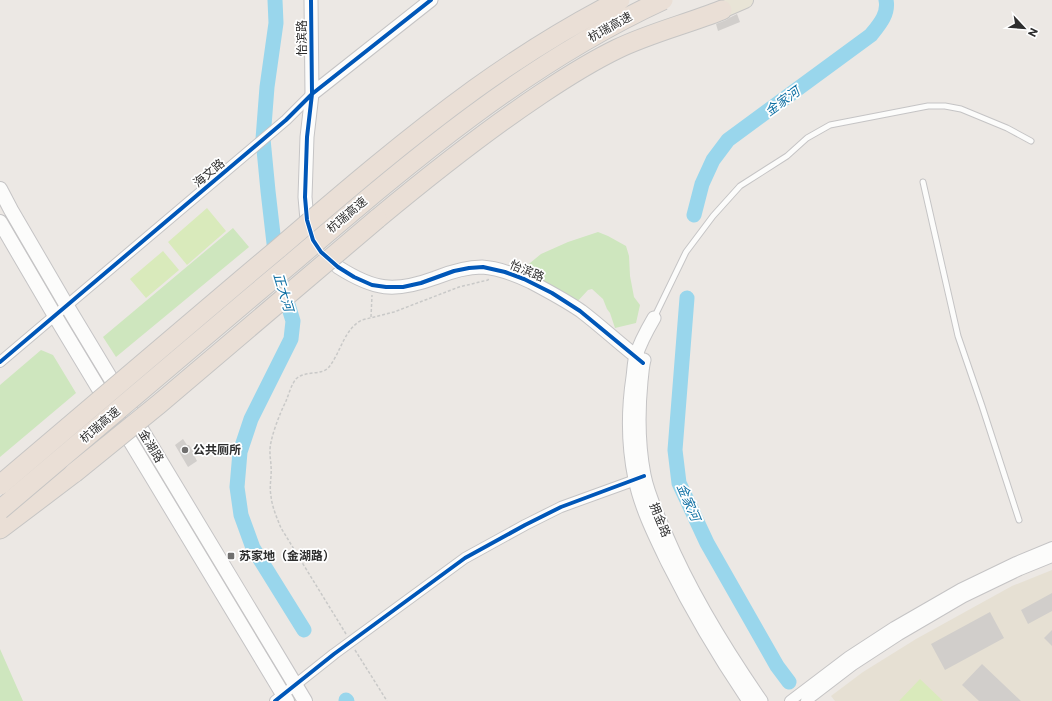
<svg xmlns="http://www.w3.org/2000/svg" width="1052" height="701" viewBox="0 0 1052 701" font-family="Commissioner,'Noto Sans SC',sans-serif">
	<rect width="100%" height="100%" fill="#ece8e4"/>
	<!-- education -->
	<path fill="#e6e0d3" d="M1052,570V701H835L831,696L863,672L916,639L1012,586Z"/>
	<!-- green -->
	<path fill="#cee6be" d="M233,228L249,247L116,357L103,337Z
		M598,232L608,236L626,246L629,256L630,276L634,297L640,305L636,323L615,328L610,313L607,309L603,299L592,289L588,290L576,303L519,272L541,254L568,242Z
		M41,350L53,355L76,393L0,457V385Z
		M0,649L23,701H0Z"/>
	<!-- pitch -->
	<path fill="#d9eabb" d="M207,208L226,231L187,265L168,242Z
		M163,251L179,270L146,298L130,279Z
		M920,679L943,701H899Z"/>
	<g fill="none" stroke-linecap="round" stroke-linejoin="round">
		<!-- river -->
		<path stroke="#99d6ec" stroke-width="15" d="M275,0L276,23L267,87L263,139L268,191L277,269L293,321L291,339L251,419L240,452L237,487L241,515L253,548L304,630
			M694,215L702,184L713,160L728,140L871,35C879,25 889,14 886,0
			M687,298L675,450L679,483L707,543L777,666L789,682
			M346,700L347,701"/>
	</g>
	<!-- building -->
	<path fill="#d1cecb" d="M737,14L740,22L718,31L716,24L726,20L731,17Z
		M183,439L187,445H189L195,454L194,455L197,461L188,467L175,445Z
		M1052,593V611L1028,624L1021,610Z
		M990,612L1004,638L945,670L931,644Z
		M1052,630V646L1044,638Z
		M982,664L1021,701H979L962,685Z"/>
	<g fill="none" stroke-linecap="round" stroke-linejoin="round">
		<!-- tertiary-tunnel -->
		<path stroke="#c6c3c0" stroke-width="13" stroke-dasharray="13 6" stroke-linecap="butt" d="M307,220L313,240L321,252L335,265"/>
		<defs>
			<path id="service" d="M923,182L958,336L982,406L1019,520
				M654,318L686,252L713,216L740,186L787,156L807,138L830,125L928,106H945L961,109L1007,128L1031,141"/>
			<path id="minor" d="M0,362L286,120L312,94
				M275,701L334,654L465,558L525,525L561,507L641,478
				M790,701L848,657L894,627L960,589L1016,562L1052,547
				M806,701L853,665L899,635L964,597L1020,570L1052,557"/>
			<path id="tertiary" d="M312,94L431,0
				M307,220L305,197L307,137L312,94L311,0
				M338,267C374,290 394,293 435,278C450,272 465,267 482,267C499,268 516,275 531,282C548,291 565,300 581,311C602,327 621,345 642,361
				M654,318C647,330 640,342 636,356C634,362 634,370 633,377C628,410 628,445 635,479C641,508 655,536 668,563C692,611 719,657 749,701
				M644,360C642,367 642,374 641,381C638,412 638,444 644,475C648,496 658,516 666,535C691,594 725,649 761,701"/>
			<path id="secondary" d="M0,189L11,210L67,306L305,701
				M0,222L55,316L287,701"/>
			<path id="primary" d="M722,10L745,0"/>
			<path id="motorway" d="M377,219C430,175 484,132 541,94C565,78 590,62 617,49C650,33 687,24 722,10
				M0,529L74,473"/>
		</defs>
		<!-- service casing -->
		<use href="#service" stroke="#c5c4c5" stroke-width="7"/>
		<!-- minor casing -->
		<use href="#minor" stroke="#c5c4c5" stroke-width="12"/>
		<!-- tertiary casing -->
		<use href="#tertiary" stroke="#c5c4c5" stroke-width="15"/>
		<!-- secondary casing -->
		<use href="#secondary" stroke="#c5c4c5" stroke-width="16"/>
		<!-- primary casing -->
		<use href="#primary" stroke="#c6c5c4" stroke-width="18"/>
		<!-- motorway casing -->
		<use href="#motorway" stroke="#c6c5c4" stroke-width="21"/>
		<!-- path -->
		<path stroke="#c9c9c8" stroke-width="1.5" stroke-dasharray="3 2" stroke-linecap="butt" d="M371,317L372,295
			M346,634L281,528C277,518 272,507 271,496C269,486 272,476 271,466C271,462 270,458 270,453C269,440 280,413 286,401C289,394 291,385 296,379C305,370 322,376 329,367C341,352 344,329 362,320L394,312L459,287L488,280L489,278
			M355,650L387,701"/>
		<!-- service -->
		<use href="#service" stroke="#fcfcfb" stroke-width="5"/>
		<!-- minor -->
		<use href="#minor" stroke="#fcfcfb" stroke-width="10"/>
		<!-- tertiary -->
		<use href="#tertiary" stroke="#fcfcfb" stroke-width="13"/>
		<!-- secondary -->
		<use href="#secondary" stroke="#fcfcfb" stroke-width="14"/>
		<!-- primary -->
		<use href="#primary" stroke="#e8e4d6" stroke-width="16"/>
		<!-- motorway -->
		<use href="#motorway" stroke="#eadfd6" stroke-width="19"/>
		<defs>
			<path id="motorway-bridge" d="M74,473L159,404L377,219
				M0,485C93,406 185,327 278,249C342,194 406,139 475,89C521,56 569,26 620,0
				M0,510C98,427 195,344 293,262C409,163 524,64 663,0"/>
		</defs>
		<!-- motorway-bridge casing -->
		<use href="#motorway-bridge" stroke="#c6c5c4" stroke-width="21" stroke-linecap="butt"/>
		<!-- motorway-bridge -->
		<use href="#motorway-bridge" stroke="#eadfd6" stroke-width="19"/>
		<defs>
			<path id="cycleway" d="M311,0L312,94L307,137L305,197L307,220L313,240L321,252L338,267L354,277L372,285L386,287H403L421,283L454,271L469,268L483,267L505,272L524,279L552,293L580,311L643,363
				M0,362L286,120L312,94L431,0
				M275,701L334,654L465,558L525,525L561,507L644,476"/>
		</defs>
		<!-- cycleway casing -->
		<use href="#cycleway" stroke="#fff" stroke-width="6"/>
		<!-- cycleway -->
		<use href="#cycleway" stroke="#0057b8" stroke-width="4"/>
	</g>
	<!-- markers -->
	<g fill="#706f6e" stroke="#fff" stroke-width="1.5">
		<circle cx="185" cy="450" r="4"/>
		<rect x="227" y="552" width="8" height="8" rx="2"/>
	</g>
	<g text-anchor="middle" stroke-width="3.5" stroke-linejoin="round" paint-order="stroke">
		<!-- street labels -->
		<g font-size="12" fill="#2e2e2e" stroke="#fff">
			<text transform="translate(610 27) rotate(-29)" y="4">杭瑞高速</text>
			<text transform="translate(302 38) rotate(-90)" y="4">怡滨路</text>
			<text transform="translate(209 173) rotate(-40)" y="4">海文路</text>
			<text transform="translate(347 215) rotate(-40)" y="4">杭瑞高速</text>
			<text transform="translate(527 271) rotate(23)" y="4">怡滨路</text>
			<text transform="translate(100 425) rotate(-40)" y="4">杭瑞高速</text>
			<text transform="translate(151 446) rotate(59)" y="4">金湖路</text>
			<text transform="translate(660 520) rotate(68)" y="4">拥金路</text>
		</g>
		<!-- poi labels -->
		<g font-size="12" font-weight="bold" fill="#2e2e2e" stroke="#fff" text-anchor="start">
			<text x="193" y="454">公共厕所</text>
			<text x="239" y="560">苏家地（金湖路）</text>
		</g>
		<!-- water labels -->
		<g font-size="13" font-style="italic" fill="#0d6fa3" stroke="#fff">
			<text transform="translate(782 101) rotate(-36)" y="5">金家河</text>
			<text transform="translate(284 292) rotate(73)" y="5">正大河</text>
			<text transform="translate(689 502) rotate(67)" y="5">金家河</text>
		</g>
	</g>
	<!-- north arrow -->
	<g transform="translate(1024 28) rotate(116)" stroke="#ffffff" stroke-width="3" paint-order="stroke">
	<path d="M0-3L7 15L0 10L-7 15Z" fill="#2e2e2e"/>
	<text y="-6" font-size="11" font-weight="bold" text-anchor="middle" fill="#2e2e2e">N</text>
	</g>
</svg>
